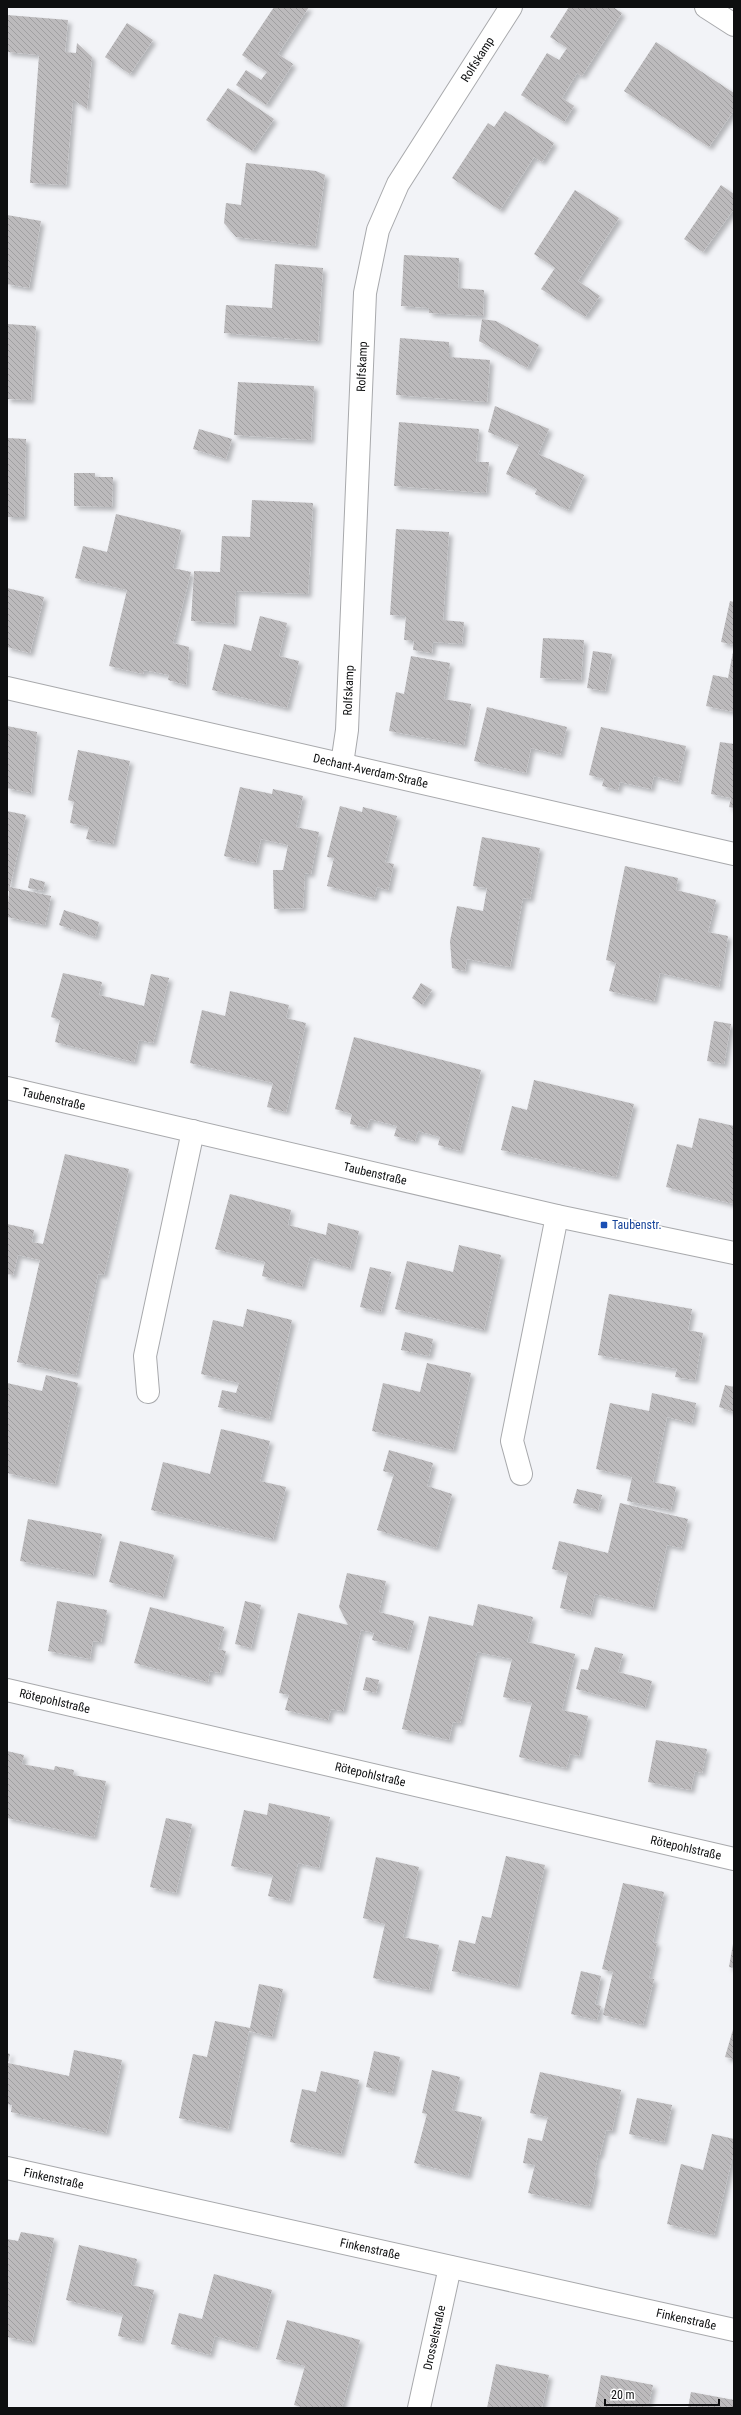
<svg xmlns="http://www.w3.org/2000/svg" width="741" height="2415" viewBox="0 0 741 2415" font-family="'Roboto Condensed',sans-serif">
	<defs>
		<pattern id="building-back-hatch" width="6" height="6" patternUnits="userSpaceOnUse"><rect width="6" height="6" fill="#bcbabc"/><path d="M-1 5l2 2M0 0l6 6M5-1l2 2" fill="none" stroke="#a09fa1"/></pattern>
		<filter id="shadow"><feDropShadow dx="3.5" dy="3.5" stdDeviation="2" flood-color="#0004"/></filter>
	</defs>
	<rect width="100%" height="100%" fill="#f2f3f7"/>
	<!-- building -->
	<path fill="url(#building-back-hatch)" filter="url(#shadow)" d="M274,7H309L278,54L293,64L266,105L236,85L246,70L261,80L267,72L242,55Z
		M569,7H613L622,13L582,76L577,73L562,98L574,106L564,122L521,95L547,53L559,60L567,48L550,37Z
		M7,15L68,20L65,52L76,53L77,43L92,57L87,109L73,99L66,185L30,183L39,55L7,52Z
		M127,23L153,40L130,74L105,57Z
		M656,42L734,93V110L709,147L624,91Z
		M228,88L274,119L252,151L206,120Z
		M505,111L554,143L542,162L534,157L500,210L452,178L488,123L494,127Z
		M246,163L316,171L325,175L315,246L236,237L224,223L226,203L241,205Z
		M721,185L734,194V209L703,252L684,239Z
		M575,190L619,218L578,281L600,296L585,317L541,289L555,268L534,254Z
		M7,215L41,221L29,288L7,284Z
		M404,255L459,258L458,288L484,290L483,316L429,313V308L401,306Z
		M275,264L323,268L318,341L224,333L226,305L272,308Z
		M482,319L496,321L539,345L527,368L479,341Z
		M7,324L36,326L31,400L7,399Z
		M400,338L449,342V357L490,360L487,402L396,395Z
		M238,382L314,386L311,440L234,435Z
		M495,406L549,429L538,454L584,475L568,510L535,494L537,489L506,474L519,445L488,432Z
		M399,422L479,429L476,462H489L486,493L394,486Z
		M199,429L232,439L226,459L193,449Z
		M7,438L26,439L24,517H7Z
		M74,473H95V477H113L112,507L74,506Z
		M252,500L313,503L308,594L236,591L234,624L191,621L194,571L220,572L222,536L250,537Z
		M116,514L181,530L173,568L191,572L173,643L189,647L186,685L168,680L169,675L144,670L143,674L109,666L127,590L75,578L83,546L107,552Z
		M396,529L449,532L443,620L464,622L462,644L433,642L432,653L413,650L414,641L404,640L406,616L390,615Z
		M7,588L44,597L30,653L7,647Z
		M730,601L734,602V645L721,642Z
		M260,616L287,623L279,656L299,661L287,708L212,690L224,644L251,651Z
		M543,638L584,640L581,680L540,678Z
		M593,651L612,654L605,691L587,688Z
		M733,652L734,712L706,706L713,675L728,678Z
		M411,656L450,663L444,699L471,704L464,745L389,731L396,692L404,694Z
		M487,707L567,727L560,755L531,748L526,773L474,761Z
		M7,726L37,732L31,793L7,788Z
		M601,727L686,746L678,782L654,776L651,789L620,782L618,790L602,786L604,779L589,775Z
		M720,742L734,744V808L729,807L731,798L711,794Z
		M78,750L130,761L113,844L86,839L89,827L70,823L74,802L68,800Z
		M240,787L272,794L273,789L303,796L296,827L319,832L311,874L305,873L303,908L274,909L273,870H283L288,845L261,839L256,863L224,856Z
		M340,806L362,812L363,807L397,816L385,862L394,864L388,890L377,887L374,898L327,886L334,858L327,857Z
		M7,811L26,815L10,887L51,896L45,925L7,917L9,891L7,890Z
		M482,837L540,848L530,899L523,898L510,967L467,959L465,971L452,968L450,941L457,906L483,911L487,888L473,886Z
		M625,866L678,878L676,890L716,900L708,932L728,936L719,987L660,973L654,1001L609,991L616,963L606,960Z
		M30,878L45,882L43,891L28,888Z
		M64,910L99,922L95,937L59,925Z
		M63,973L102,982L99,995L144,1006L151,974L169,978L153,1043L139,1040L134,1062L55,1042L60,1020L51,1017Z
		M421,983L432,990L422,1005L412,998Z
		M230,991L289,1005L286,1018L306,1023L286,1112L267,1107L273,1083L190,1063L202,1010L225,1016Z
		M714,1021L731,1024L724,1064L707,1061Z
		M354,1037L481,1070L460,1151L438,1145L440,1137L418,1131L415,1141L394,1136L397,1126L370,1119L367,1128L350,1124L352,1114L335,1109Z
		M534,1080L634,1104L616,1177L501,1150L512,1106L527,1110Z
		M699,1118L734,1126V1204L666,1187L677,1144L692,1148Z
		M65,1154L129,1169L104,1275L98,1274L76,1375L17,1362L40,1260L18,1255L13,1275L7,1274V1224L34,1230L32,1242L43,1244Z
		M230,1194L291,1210L288,1225L326,1235L328,1223L359,1231L350,1268L310,1257L302,1287L262,1276L265,1262L215,1249Z
		M459,1245L501,1255L484,1330L395,1309L407,1261L453,1272Z
		M370,1267L391,1272L381,1312L360,1307Z
		M609,1294L692,1309L688,1330L703,1333L695,1380L675,1377L677,1369L598,1355Z
		M247,1309L292,1320L269,1419L218,1407L222,1390L236,1393L239,1383L201,1374L213,1320L243,1327Z
		M405,1332L433,1339L429,1356L401,1350Z
		M427,1363L471,1373L453,1450L372,1431L383,1383L420,1392Z
		M46,1375L78,1383L55,1484L7,1473V1383L42,1391Z
		M725,1385L734,1387V1412L719,1407Z
		M652,1393L696,1403L692,1423L667,1417L653,1482L676,1487L671,1510L627,1501L632,1477L596,1469L610,1403L649,1411Z
		M221,1429L270,1441L260,1481L286,1487L273,1539L151,1510L163,1462L210,1474Z
		M389,1450L433,1463L427,1486L452,1494L436,1548L377,1530L394,1474L383,1471Z
		M577,1489L602,1495L598,1510L573,1503Z
		M620,1503L688,1519L681,1548L667,1545L653,1608L595,1594L590,1615L560,1608L568,1573L552,1569L559,1541L608,1553Z
		M28,1519L102,1534L93,1575L20,1561Z
		M120,1541L174,1555L163,1597L109,1582Z
		M347,1573L386,1581L379,1612L414,1621L407,1649L372,1640L374,1633L361,1630L343,1711L331,1709L328,1720L285,1710L289,1695L279,1693L298,1613L348,1625L339,1607Z
		M57,1601L107,1610L101,1642L93,1641L90,1659L48,1651Z
		M245,1601L261,1605L251,1648L235,1644Z
		M478,1604L533,1617L527,1642L575,1654L562,1710L588,1716L579,1756L570,1754L566,1768L519,1757L532,1703L503,1697L512,1659L477,1652L460,1723L453,1722L449,1740L402,1729L429,1616L473,1626Z
		M150,1607L224,1627L218,1649L226,1651L220,1673L210,1671L208,1682L134,1663Z
		M595,1647L623,1654L618,1672L652,1681L645,1707L576,1689L581,1669L588,1670Z
		M366,1677L379,1680L376,1693L363,1690Z
		M656,1740L707,1749L702,1773L695,1771L691,1790L648,1782Z
		M7,1751L24,1755L22,1764L54,1770L55,1766L74,1770L73,1775L106,1781L94,1837L7,1818Z
		M269,1803L330,1817L319,1868L298,1863L289,1901L268,1896L273,1875L231,1866L244,1810L267,1815Z
		M166,1818L192,1824L176,1893L150,1887Z
		M506,1856L545,1865L517,1986L452,1971L459,1940L475,1944L482,1916L491,1918Z
		M376,1857L419,1867L403,1937L439,1945L429,1990L373,1978L385,1924L363,1918Z
		M623,1883L664,1892L653,1942L657,1943L649,1978L654,1979L643,2025L603,2015L613,1972L602,1969Z
		M733,1944H734V1968L729,1967Z
		M581,1971L601,1976L595,2004L601,2006L597,2020L571,2014Z
		M259,1984L283,1989L272,2037L249,2031L228,2129L179,2118L193,2054L207,2057L215,2021L250,2028Z
		M734,2026V2059L725,2057Z
		M74,2050L122,2060L106,2133L11,2112L12,2105L7,2104V2053L10,2054L8,2063L69,2076Z
		M374,2051L400,2057L392,2093L366,2087Z
		M432,2070L460,2077L452,2110L482,2117L468,2176L414,2163L427,2114L422,2113Z
		M321,2071L359,2080L341,2154L290,2142L302,2089L316,2092Z
		M540,2072L621,2090L612,2131L606,2130L600,2155H598L594,2175L596,2176L589,2206L528,2193L535,2165L523,2163L528,2138L542,2141L548,2117L530,2113Z
		M637,2098L672,2105L664,2142L629,2134Z
		M712,2134L734,2139V2151L714,2235L667,2224L681,2164L703,2170Z
		M21,2232L54,2238L32,2342L7,2337V2239L18,2241Z
		M79,2245L137,2259L131,2285L154,2290L141,2341L118,2336L123,2314L66,2300Z
		M214,2274L272,2290L256,2348L215,2336L210,2355L171,2344L179,2313L202,2319Z
		M287,2320L360,2340L342,2408H305L294,2405L305,2366L276,2359Z
		M496,2364L549,2375L542,2408H487Z
		M601,2375L653,2385L648,2408H595Z
		M691,2392L734,2400V2408H688Z"/>
	<g fill="none" stroke-linecap="round" stroke-linejoin="round">
		<defs>
			<g id="minor">
				<path d="M706,7L734,25"/>
				<path id="s1" d="M7,688L734,854"/>
				<path id="s2" d="M342,764L347,730L365,293L378,230L398,184L511,7"/>
				<path id="s3" d="M7,1088L557,1216L734,1253"/>
				<path d="M148,1392L145,1356L193,1131"/>
				<path d="M521,1474L512,1441L557,1216"/>
				<path id="s4" d="M7,1690L734,1859"/>
				<path id="s5" d="M7,2168L734,2330"/>
				<path id="s6" d="M419,2408L450,2267"/>
			</g>
		</defs>
		<!-- minor casing -->
		<use href="#minor" stroke="#a8a9ac" stroke-width="24"/>
		<!-- minor -->
		<use href="#minor" stroke="#fff" stroke-width="22"/>
	</g>
	<!-- markers -->
	<rect fill="#1a4fb4" stroke="#fff" stroke-width="1.5" x="600" y="1221" width="8" height="8" rx="2"/>
	<g text-anchor="middle" stroke-width="3.5" stroke-linejoin="round" paint-order="stroke">
		<!-- street labels -->
		<g font-size="12" fill="#0e0f10" stroke="#fff">
			<text dy="4" stroke="none"><textPath href="#s2" startOffset="734">Rolfskamp</textPath></text>
			<text dy="4" stroke="none"><textPath href="#s2" startOffset="398">Rolfskamp</textPath></text>
			<text dy="4" stroke="none"><textPath href="#s2" startOffset="74">Rolfskamp</textPath></text>
			<text dy="4" stroke="none"><textPath href="#s1" startOffset="373">Dechant-Averdam-Straße</textPath></text>
			<text dy="4" stroke="none"><textPath href="#s3" startOffset="48">Taubenstraße</textPath></text>
			<text dy="4" stroke="none"><textPath href="#s3" startOffset="378">Taubenstraße</textPath></text>
			<text dy="4" stroke="none"><textPath href="#s4" startOffset="49">Rötepohlstraße</textPath></text>
			<text dy="4" stroke="none"><textPath href="#s4" startOffset="373">Rötepohlstraße</textPath></text>
			<text dy="4" stroke="none"><textPath href="#s4" startOffset="697">Rötepohlstraße</textPath></text>
			<text dy="4" stroke="none"><textPath href="#s5" startOffset="48">Finkenstraße</textPath></text>
			<text dy="4" stroke="none"><textPath href="#s5" startOffset="372">Finkenstraße</textPath></text>
			<text dy="4" stroke="none"><textPath href="#s5" startOffset="696">Finkenstraße</textPath></text>
			<text dy="4" stroke="none"><textPath href="#s6" startOffset="72">Drosselstraße</textPath></text>
		</g>
		<!-- transit labels -->
		<g font-size="12" fill="#164399" stroke="#fff" text-anchor="start">
			<text x="612" y="1229">Taubenstr.</text>
		</g>
	</g>
	<!-- border -->
	<rect width="741" height="2415" fill="none" stroke="#0e0f10" stroke-width="16"/>
	<!-- scale -->
	<path d="M605 2399v6h114v-6" fill="none" stroke="#0e0f10" stroke-width="2"/>
	<text x="611" y="2399" font-size="12" fill="#0e0f10" stroke="#ffffff" stroke-width="3" paint-order="stroke">20 m</text>
</svg>
